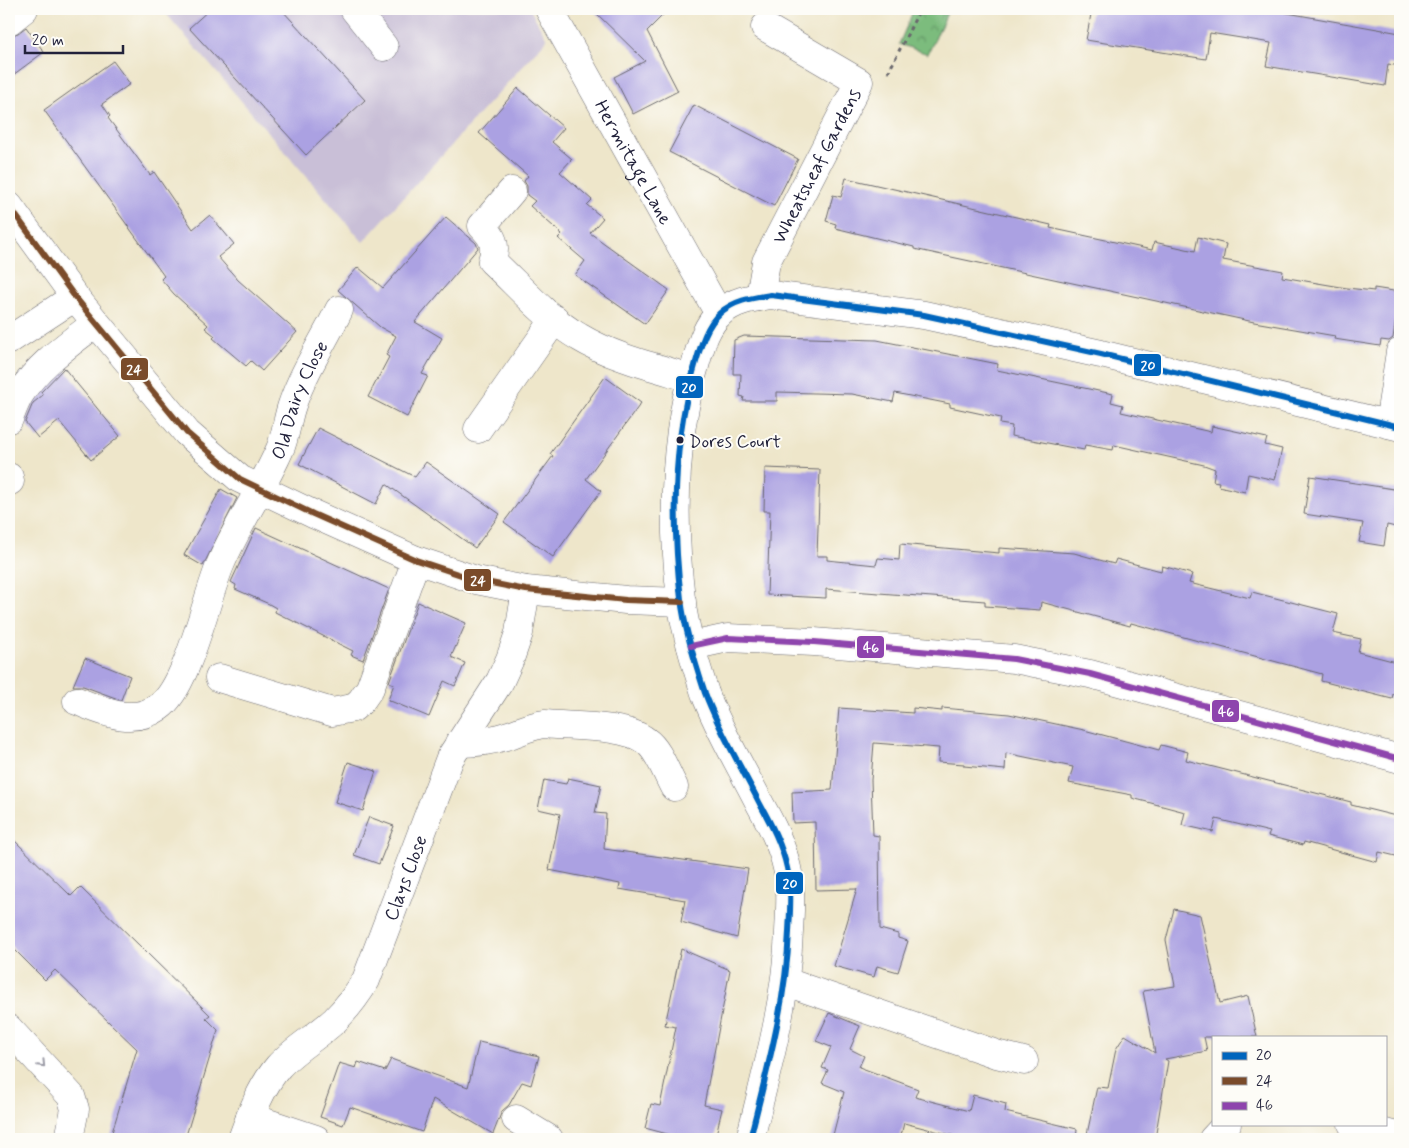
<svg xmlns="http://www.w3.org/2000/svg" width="1409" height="1148" viewBox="0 0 1409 1148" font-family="Mynerve,sans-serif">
	<defs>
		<pattern id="forest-crowns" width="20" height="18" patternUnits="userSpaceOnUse" patternTransform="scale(1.25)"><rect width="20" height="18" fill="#7cbc7d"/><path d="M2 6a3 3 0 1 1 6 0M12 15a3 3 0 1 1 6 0" fill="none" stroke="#659868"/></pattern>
	</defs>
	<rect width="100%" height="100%" fill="#fdfcf7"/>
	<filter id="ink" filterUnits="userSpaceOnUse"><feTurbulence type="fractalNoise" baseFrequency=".02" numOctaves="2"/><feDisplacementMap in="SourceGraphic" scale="10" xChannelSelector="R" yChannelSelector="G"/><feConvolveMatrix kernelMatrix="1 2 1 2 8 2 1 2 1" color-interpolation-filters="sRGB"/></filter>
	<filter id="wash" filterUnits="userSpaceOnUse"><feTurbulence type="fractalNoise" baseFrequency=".0096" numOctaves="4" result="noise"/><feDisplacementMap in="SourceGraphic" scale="20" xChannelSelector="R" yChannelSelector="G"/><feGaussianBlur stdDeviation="1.12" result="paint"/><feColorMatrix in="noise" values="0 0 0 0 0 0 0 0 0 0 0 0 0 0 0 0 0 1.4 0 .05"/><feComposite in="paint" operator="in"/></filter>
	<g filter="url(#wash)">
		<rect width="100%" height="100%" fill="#eee6ca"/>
		<!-- industrial -->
		<path fill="#c9bfd7" d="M162,9H530L547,39L363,242Z"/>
		<!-- forest -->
		<path fill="url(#forest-crowns)" stroke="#4f6f5c" d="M914,9H949L928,54L899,44Z"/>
		<g id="blocks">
			<!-- building -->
			<path fill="#aba1e2" d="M210,9H281L365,100L306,155L189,28Z
				M592,9H669L647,31L678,91L633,114L614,77L645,61Z
				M1092,9H1277L1276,11L1400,33V66L1388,64L1385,86L1266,66L1271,43L1241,38L1210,33L1206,59L1086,40Z
				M26,27L44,52L9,78V36L18,33Z
				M113,61L130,84L102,104L110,116L108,118L150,175L154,172L193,229L210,215L234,244L218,257L238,280L297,332L262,371L251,361L246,366L213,338L215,336L205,328L208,325L174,294L161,279L164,276L44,110Z
				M518,88L564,128L552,142L572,159L560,172L592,200L587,205L603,218L590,233L669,290L645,324L575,275L585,261L558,238L562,234L530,206L535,201L527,195V186L524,181L528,176L479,133Z
				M694,105L798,159L774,206L669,152Z
				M846,178L1051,225L1050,228L1152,250L1154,242L1195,251L1198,237L1226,244L1223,260L1283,271L1282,277L1347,288L1374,291V288L1400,292L1393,338L1389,341L1381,340L1380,346L1334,339L1335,336L1254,322L914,249V247L835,228L836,224L826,221L833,195L841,197Z
				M446,217L476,243L478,248L415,322L442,338L422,374L428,376L407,417L368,397L389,357L386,355L396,336L380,327L338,290L358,267L383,288Z
				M744,336L877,340L998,364L997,370L1113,394L1111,402L1123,405L1121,412L1211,432L1212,426L1267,438L1265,445L1282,449L1275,480L1248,474L1245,492L1218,486L1219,482L1213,481L1215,469L1204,465L1114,445L1113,450L1085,445L1084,450L1011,436L1012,426L1000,424L1001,418L950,407V404L895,393L893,402L852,394L777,392V401H743L744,397L740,396L741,374H733L734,340Z
				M64,368L120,436L91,460L59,421L38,438L25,422L33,403L43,395L41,392Z
				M605,377L641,403L586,479L601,491L553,557L504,522L553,456L550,454Z
				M318,428L415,477L426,462L500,514L475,548L386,484L376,504L299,464Z
				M765,468L820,470L817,556H827V560L876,565L878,558L899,560L900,544L999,553V548L1074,553L1114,564L1116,559L1161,571L1162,566L1192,574L1189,583L1250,598L1252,592L1338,614L1333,633L1361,639L1358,652L1400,663V696L1393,694L1392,699L1321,681L1322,674L1131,623L1130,626L1041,602L1040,610L985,606V601L826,589V598L767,595L770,511H764Z
				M1310,476L1400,490V528L1387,525L1384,546L1359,542L1363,523L1304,514Z
				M221,489L237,498L203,566L184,555Z
				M256,528L389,589L363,660L351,655L353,651L275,612L276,608L269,604L235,589L236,585L231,582Z
				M418,602L466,623L451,657L465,663L455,686L444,681L429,717L388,700L394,684L389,682Z
				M85,658L130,676L121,700L83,686H73Z
				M839,708L913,713V708L942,711V708L1009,714L1084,730L1159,750L1161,745L1188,752L1186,760L1351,802V805L1400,817V857L1379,852L1377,862L1304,842L1303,845L1268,836L1270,832L1216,819L1213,832L1182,825L1185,812L1132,798V795L1069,783L1073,767L1006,753L1005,770L964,766V764L938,762L939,748L874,743L871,780L873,835L879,836L880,929L898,934V938L908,941L898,972L877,966L874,977L834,966L857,889L816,890L815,822L793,823L792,792L832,790Z
				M348,762L376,771L363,811L335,802Z
				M568,778L601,785L595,813L606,814L604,849L748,869L737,938L681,922L685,900L619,889L620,884L549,870L560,814L538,809L544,780L566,784Z
				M369,817L394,826L379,864L354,855Z
				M9,835L71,896L80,887L210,1015L206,1018L218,1030L185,1139H110L137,1049L55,970L45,980L9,944Z
				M1174,909L1200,915L1220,1003L1248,996L1257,1037H1204L1207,1051L1165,1059L1168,1061L1155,1139H1086L1097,1087L1108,1088L1116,1049L1125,1035L1155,1053L1143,991L1175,986L1166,940Z
				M681,949L730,970L704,1105L722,1109L715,1139H670L671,1135L645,1128L651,1104L660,1106L676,1027L665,1025Z
				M829,1013L860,1026L850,1049L864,1056L859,1067L918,1089L915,1097L969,1111L973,1095L1006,1104L1005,1112L1077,1129L1076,1139H967L904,1123L900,1139H832L844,1092L822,1083L828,1070L822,1068L831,1047L816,1041Z
				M479,1042L539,1056L531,1085L522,1082L509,1105L502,1111L493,1134L433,1099L422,1132L350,1107L343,1125L320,1117L339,1063L356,1068L358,1062L385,1071L391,1059L468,1087Z"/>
		</g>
	</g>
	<g filter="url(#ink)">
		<use href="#blocks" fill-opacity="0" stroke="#69676d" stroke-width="1"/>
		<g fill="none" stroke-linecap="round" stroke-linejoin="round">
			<defs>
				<g id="minor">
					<path d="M354,9L384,47"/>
					<path id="s1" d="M549,9L719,314"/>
					<path d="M9,21L24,9"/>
					<path d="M512,191L482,226C493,237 497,245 492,261C520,287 546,318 579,337C612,357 654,367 691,378"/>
					<path d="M9,206L75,297L187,433L240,479L313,514L416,560L476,580L526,590L626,600L682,602"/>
					<path id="s2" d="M760,297L766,262L859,82L765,27"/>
					<path d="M9,340L75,297"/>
					<path d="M9,419C12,411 15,402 20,394C38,365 69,344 96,323"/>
					<path d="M1389,424L1400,352"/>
					<path d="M478,429L555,319"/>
					<path d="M9,477L10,481"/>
					<path d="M691,646L728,638L814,642L1014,659L1090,674L1400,759"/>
					<path d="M219,678L332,712L353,708L361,701L370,688L416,560"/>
					<path id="s3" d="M77,701C103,711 131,726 159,707C188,687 206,597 221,563C238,523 263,488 280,449C286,435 287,419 292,405C303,372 324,341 339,310"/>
					<path d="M459,743C475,743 491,741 506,736C519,732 530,726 544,724C572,727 624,724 646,741C659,750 666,773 674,787"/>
					<path d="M786,982L996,1054L1024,1061"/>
					<path d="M9,1029L71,1096L75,1109L69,1139"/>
					<path d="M250,1117L316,1139"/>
					<path d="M516,1119L549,1139"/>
					<path d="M1352,1124L1400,1137"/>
					<path id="s4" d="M242,1139C251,1114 261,1087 278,1067C294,1049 317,1037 335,1020C347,1008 357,995 366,980L450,758L500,681L510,659L519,633L526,590"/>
					<path d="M750,1139C767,1070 786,1003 789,932C790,910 792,889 787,868C782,845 771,824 760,804C742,768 719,731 705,693C695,663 685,631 681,599C672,522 673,438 696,362C701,345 706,326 720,313C735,300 752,298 771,295L924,315L1101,354L1400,427"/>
					<path d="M1213,1139L1227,1124"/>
				</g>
			</defs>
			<!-- minor casing -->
			<use href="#minor" stroke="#69676d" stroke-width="29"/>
			<!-- path -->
			<path stroke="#69676d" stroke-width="3" stroke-dasharray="4 4" stroke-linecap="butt" d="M888,73L920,9"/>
			<!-- minor -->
			<use href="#minor" stroke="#fff" stroke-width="28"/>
			<defs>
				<path id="bus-1" d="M750,1139C767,1070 786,1003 789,932C790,910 792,889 787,868C782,845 771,824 760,804C742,768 719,731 705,693C695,663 685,631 681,599C672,522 673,438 696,362C701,345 706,326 720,313C735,300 752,298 771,295L924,315L1101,354L1400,427"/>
				<path id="bus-2" d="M9,206L75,297L187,433L240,479L313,514L416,560L476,580L526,590L626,600L682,602"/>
				<path id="bus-3" d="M691,646L728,638L814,642L1014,659L1090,674L1400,759"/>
			</defs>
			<!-- bus-1 casing -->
			<use href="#bus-1" stroke="#fdfcf7" stroke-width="10"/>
			<!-- bus-2 casing -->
			<use href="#bus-2" stroke="#fdfcf7" stroke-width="10"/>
			<!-- bus-3 casing -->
			<use href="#bus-3" stroke="#fdfcf7" stroke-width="10"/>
			<!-- bus-1 -->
			<use href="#bus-1" stroke="#0065bd" stroke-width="6"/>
			<!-- bus-2 -->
			<use href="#bus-2" stroke="#7a4b2a" stroke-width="6"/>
			<!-- bus-3 -->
			<use href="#bus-3" stroke="#8e44ad" stroke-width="6"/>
		</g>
		<!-- one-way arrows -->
		<defs><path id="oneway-chevron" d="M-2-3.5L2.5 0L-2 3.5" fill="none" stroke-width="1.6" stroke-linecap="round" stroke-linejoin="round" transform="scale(1.25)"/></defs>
		<use stroke="#9c9ca7" href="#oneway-chevron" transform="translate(42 1064) rotate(46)"/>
	</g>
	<!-- markers -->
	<circle fill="#22223b" stroke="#fdfcf7" stroke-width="2" cx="680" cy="440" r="4.5"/>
	<g text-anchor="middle" stroke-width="4" stroke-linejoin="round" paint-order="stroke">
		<!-- bus labels -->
		<g font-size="18" fill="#22223b" stroke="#fdfcf7" text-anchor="start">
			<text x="689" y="447">Dores Court</text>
		</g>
		<!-- street labels -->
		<g font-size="19" fill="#22223b" stroke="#fdfcf7">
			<text dy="7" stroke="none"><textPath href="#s1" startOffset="175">Hermitage Lane</textPath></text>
			<text dy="7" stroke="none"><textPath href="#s2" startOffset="144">Wheatsheaf Gardens</textPath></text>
			<text dy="7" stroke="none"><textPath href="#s3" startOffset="426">Old Dairy Close</textPath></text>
			<text dy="7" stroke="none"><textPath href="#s4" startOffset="315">Clays Close</textPath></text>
		</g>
	</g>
	<g stroke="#fdfcf7" stroke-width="2">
		<rect x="1133" y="353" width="29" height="24" rx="5" fill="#0065bd"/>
		<rect x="120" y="357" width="29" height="24" rx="5" fill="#7a4b2a"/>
		<rect x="675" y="375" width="29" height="24" rx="5" fill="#0065bd"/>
		<rect x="463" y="568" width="29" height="24" rx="5" fill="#7a4b2a"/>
		<rect x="856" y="635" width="29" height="24" rx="5" fill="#8e44ad"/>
		<rect x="1211" y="699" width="29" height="24" rx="5" fill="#8e44ad"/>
		<rect x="775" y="871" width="29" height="24" rx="5" fill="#0065bd"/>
	</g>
	<g font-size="14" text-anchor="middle" font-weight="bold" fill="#fff">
		<text x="1148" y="370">20</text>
		<text x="134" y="374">24</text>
		<text x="689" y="392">20</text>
		<text x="478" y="585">24</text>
		<text x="871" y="652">46</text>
		<text x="1226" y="716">46</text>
		<text x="790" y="888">20</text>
	</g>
	<!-- margin -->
	<rect width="1409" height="1148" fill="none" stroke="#fdfcf7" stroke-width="30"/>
	<!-- legend -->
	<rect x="1212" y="1036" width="175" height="90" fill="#fdfcf7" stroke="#a5a5ac"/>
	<rect x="1222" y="1052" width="25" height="8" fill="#0065bd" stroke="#a5a5ac"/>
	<text x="1256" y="1060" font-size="15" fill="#22223b">20</text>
	<rect x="1222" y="1077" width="25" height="8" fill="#7a4b2a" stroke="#a5a5ac"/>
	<text x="1256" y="1086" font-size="15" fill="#22223b">24</text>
	<rect x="1222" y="1102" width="25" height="8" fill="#8e44ad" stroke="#a5a5ac"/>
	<text x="1256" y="1110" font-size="15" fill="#22223b">46</text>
	<!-- scale -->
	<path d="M25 45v8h98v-8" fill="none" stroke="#22223b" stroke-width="2.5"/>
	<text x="32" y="45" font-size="15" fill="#22223b" stroke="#fdfcf7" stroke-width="4" paint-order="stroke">20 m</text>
</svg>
